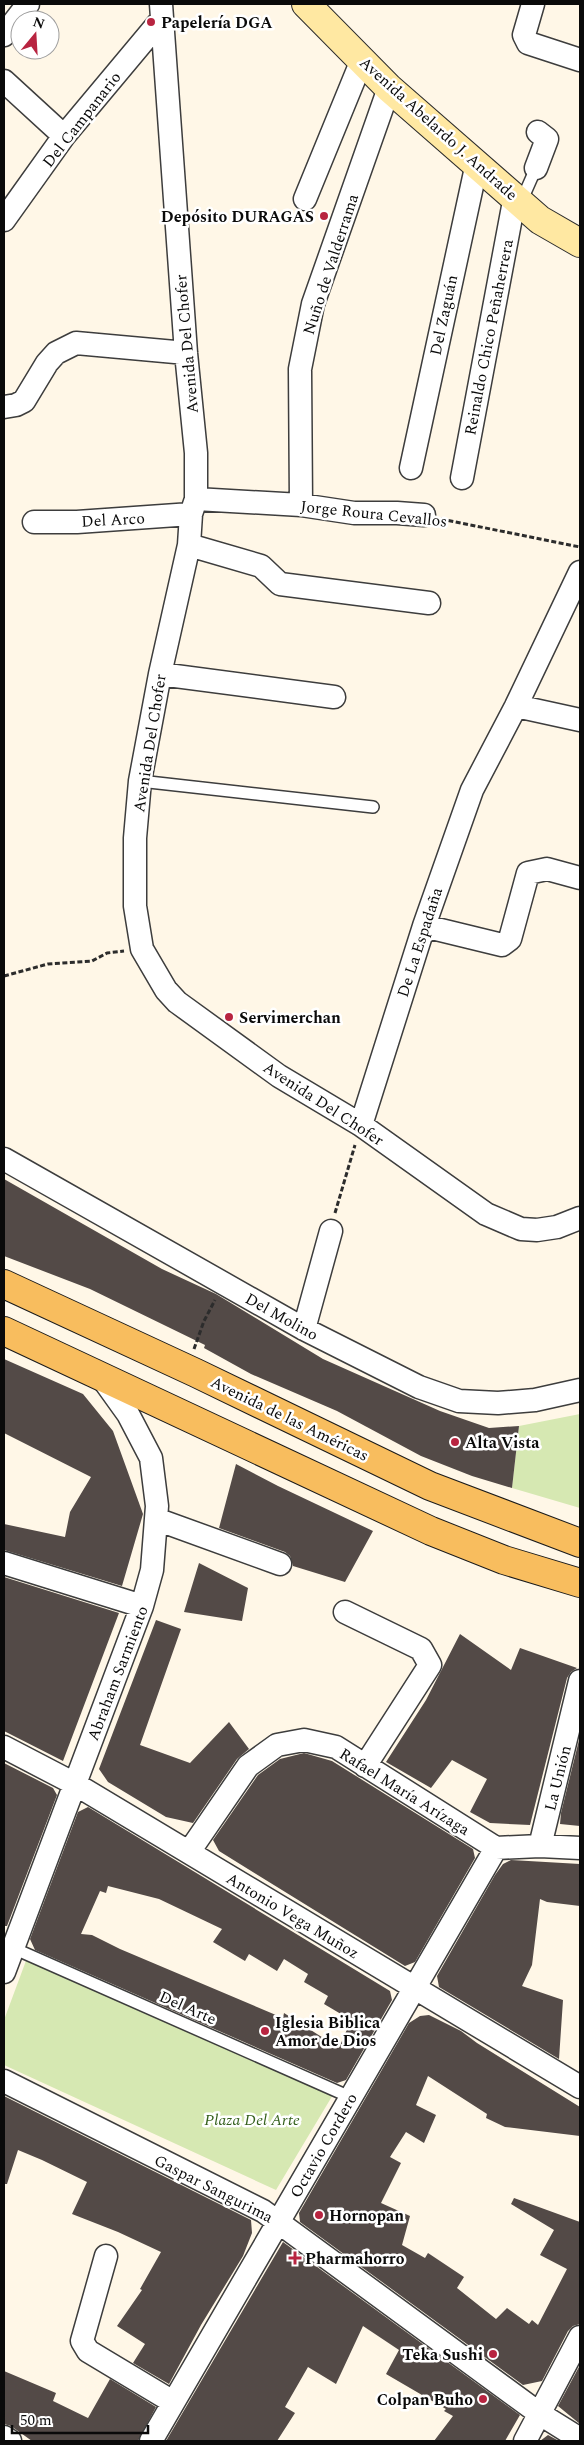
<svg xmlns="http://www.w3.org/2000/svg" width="584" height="2445" viewBox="0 0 584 2445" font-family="Spectral,serif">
	<rect width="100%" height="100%" fill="#fff7e7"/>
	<!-- green -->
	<path fill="#d6e8b2" d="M580,1414V1508L512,1488L519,1426Z
		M27,1958L334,2093L276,2190L4,2065V2020Z"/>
	<!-- building -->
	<path fill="#534a47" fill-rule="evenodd" d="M4,1179L162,1269L216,1294L323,1359L440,1411L489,1428L519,1426L512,1488L472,1476L421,1456L337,1411L251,1374L204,1348L205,1345L90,1289L4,1256Z
		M4,1359L83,1394L113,1431L143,1514L122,1586L4,1550V1524L65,1537L70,1512L91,1477L4,1433Z
		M236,1464L278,1486L373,1531L345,1582L293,1566L290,1556L285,1552L219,1528Z
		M199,1563L248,1588L242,1621L184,1612Z
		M4,1577L119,1613L63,1761L4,1731Z
		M156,1620L181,1629L140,1745L190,1763L229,1722L249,1749L237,1759L193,1823L166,1817L108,1782L99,1769Z
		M460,1634L511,1670L520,1648L577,1668L571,1672L567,1678L530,1825L490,1823L470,1812L487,1779L452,1760L431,1788L386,1762L426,1700Z
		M580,1736V1826L560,1824L561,1813Z
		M304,1753L332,1761L473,1849L475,1858L415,1962L405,1966L219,1851L213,1840L258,1775L280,1759Z
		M4,1763L53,1788L57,1795L7,1926H4Z
		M88,1807L390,1991L392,2000L346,2080L337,2083L35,1950L30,1939L78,1812ZM108,1886L159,1899L222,1929L213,1942L245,1961L249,1954L277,1971L284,1959L308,1974L304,1982L328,1996L324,2004L351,2020L339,2048L284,2013L283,2018L120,1949L92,1935L81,1934L100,1891L106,1893Z
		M511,1860L580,1864V1906L547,1902L540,1899L532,1965L522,1986L563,2000L559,2059L439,1987L437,1976L495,1875L503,1864Z
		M429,2015L461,2031L477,2043L580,2107V2136L505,2127L486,2118L487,2114L428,2076L416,2105L436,2115L424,2143L406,2132L390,2157L401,2163L381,2203L410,2216L402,2245L425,2258L428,2253L464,2277L457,2288L496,2319L507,2308L529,2324L532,2320L538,2325L567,2269L540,2255L554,2230L511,2204L514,2198L580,2222V2324L573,2326L568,2331L542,2381L523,2385L300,2222L299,2213L409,2023L420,2016Z
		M4,2096L251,2220L252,2233L243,2256L201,2325L169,2384L133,2363L145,2344L117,2326L142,2290L140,2289L161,2252L118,2232L72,2214L87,2182L42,2160L18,2150L7,2184H4Z
		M283,2242L520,2415L505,2441H434L453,2416L444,2411L446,2409L386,2374L399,2350L363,2326L336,2384L308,2367L285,2407L295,2413L277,2441H166Z
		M580,2365V2424L558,2406Z
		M4,2371L56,2393L53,2401L88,2418L110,2379L156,2407L138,2441H32L11,2426L4,2424Z
		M548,2435L559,2441H540Z"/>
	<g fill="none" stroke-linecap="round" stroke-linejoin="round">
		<defs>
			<path id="lane" d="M521,202L536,168
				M140,781L373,807
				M13,1948L350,2097"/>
			<path id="street" d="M161,4L186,353L196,453V499L191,514L189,545L160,674L140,781L135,838V906L142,949L166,990L177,1002L279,1076L361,1125L486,1214L521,1229L537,1230L557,1227L580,1218
				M533,4L524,35L528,43L580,60
				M4,35L28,4
				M4,81L64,136
				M536,168L547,139L538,132
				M305,199L362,60
				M4,220L64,136L161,20
				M4,407L16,405L24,401L47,363L56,353L76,343L186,353
				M411,468L477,163
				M462,478L515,196
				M196,499L301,505L354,513H397L424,515
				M301,505L300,369L313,304L389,88
				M34,522H77L191,514
				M189,545L261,566L280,584L429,603
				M160,674L334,697
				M516,706L580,720
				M424,926L502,945L510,939L528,873L547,869L580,878
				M361,1125L424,926L472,790L516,706L580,572
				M4,1159L304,1329L419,1387L459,1401L498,1403L535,1400L580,1390
				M304,1329L331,1231
				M156,1519L280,1564
				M4,1563L142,1606
				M345,1612L421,1649L430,1665L365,1766
				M4,1747L75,1784L580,2087
				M540,1846L580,1681
				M189,1852L248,1766L277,1745L304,1740L336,1747L496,1848L540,1846L580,1848
				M4,1972L142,1606L152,1570L157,1506L151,1458L128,1414L100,1375
				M4,2081L263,2211L540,2414L580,2439
				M106,2256L82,2341L88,2351L173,2402
				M4,2437L10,2441
				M151,2441L496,1848
				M525,2441L580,2337"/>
			<path id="secondary" d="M306,4L389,88L540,220L580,243"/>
			<path id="primary" d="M4,1284L196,1373L430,1486L580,1543
				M4,1331L431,1531L504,1560L580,1583"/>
		</defs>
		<!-- lane casing -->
		<use href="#lane" stroke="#3d3d3d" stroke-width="14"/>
		<!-- street casing -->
		<use href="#street" stroke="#3d3d3d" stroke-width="25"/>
		<!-- secondary casing -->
		<use href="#secondary" stroke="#2c2c2c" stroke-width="30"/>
		<!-- primary casing -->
		<use href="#primary" stroke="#1b1b1b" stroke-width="30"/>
		<!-- path -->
		<path stroke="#2c2c2c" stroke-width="3" stroke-dasharray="5 2.5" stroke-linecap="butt" d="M441,519L580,547
			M4,976L48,964L92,961L107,953L124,951
			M335,1213L355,1145
			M194,1349L204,1321L215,1300"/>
		<!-- lane -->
		<use href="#lane" stroke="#fff" stroke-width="11"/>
		<!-- street -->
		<use href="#street" stroke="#fff" stroke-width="22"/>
		<!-- secondary -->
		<use href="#secondary" stroke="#ffe8a2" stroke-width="28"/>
		<!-- primary -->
		<use href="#primary" stroke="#f8bd5e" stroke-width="28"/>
	</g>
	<!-- markers -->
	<g fill="#b82440" stroke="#fff" stroke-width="2">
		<circle cx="151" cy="22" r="5"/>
		<circle cx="324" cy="216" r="5"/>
		<circle cx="229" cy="1017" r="5"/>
		<circle cx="455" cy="1442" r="5"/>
		<circle cx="265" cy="2031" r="5"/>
		<circle cx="319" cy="2215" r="5"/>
		<path d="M292.5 2250.5h5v5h5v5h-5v5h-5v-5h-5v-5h5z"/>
		<circle cx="493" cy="2354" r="5"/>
		<circle cx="483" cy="2399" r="5"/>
	</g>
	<g text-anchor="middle" stroke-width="5" stroke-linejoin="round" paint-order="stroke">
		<!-- poi labels -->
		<g font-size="16" font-weight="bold" fill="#0a0a0a" stroke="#fff" text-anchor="start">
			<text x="161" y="28">Papelería DGA</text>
			<text x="314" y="222" text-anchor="end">Depósito DURAGAS</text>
			<text x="239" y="1023">Servimerchan</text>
			<text x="465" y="1448">Alta Vista</text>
			<text x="275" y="2028">Iglesia Biblica<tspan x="275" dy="18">Amor de Dios</tspan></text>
			<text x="329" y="2221">Hornopan</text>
			<text x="305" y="2264">Pharmahorro</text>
			<text x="483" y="2360" text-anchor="end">Teka Sushi</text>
			<text x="473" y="2405" text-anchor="end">Colpan Buho</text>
		</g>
		<!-- street labels -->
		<g font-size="16" fill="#0a0a0a" stroke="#fff">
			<text transform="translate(81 119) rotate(-52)" y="6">Del Campanario</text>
			<text transform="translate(439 128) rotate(42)" y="6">Avenida Abelardo J. Andrade</text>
			<text transform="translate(330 264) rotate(-72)" y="6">Nuño de Valderrama</text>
			<text transform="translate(443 315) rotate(-78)" y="6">Del Zaguán</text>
			<text transform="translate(488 337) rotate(-79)" y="6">Reinaldo Chico Peñaherrera</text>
			<text transform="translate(186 344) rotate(-95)" y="6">Avenida Del Chofer</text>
			<text transform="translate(374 513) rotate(6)" y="6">Jorge Roura Cevallos</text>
			<text transform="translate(113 519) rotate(-3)" y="6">Del Arco</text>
			<text transform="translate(149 743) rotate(-81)" y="6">Avenida Del Chofer</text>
			<text transform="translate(419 942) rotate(-72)" y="6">De La Espadaña</text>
			<text transform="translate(324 1103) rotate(33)" y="6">Avenida Del Chofer</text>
			<text transform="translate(282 1316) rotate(29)" y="6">Del Molino</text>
			<text transform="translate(290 1418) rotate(26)" y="6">Avenida de las Américas</text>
			<text transform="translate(117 1673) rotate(-69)" y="6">Abraham Sarmiento</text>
			<text transform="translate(557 1778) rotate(-76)" y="6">La Unión</text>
			<text transform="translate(405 1791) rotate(32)" y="6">Rafael María Arízaga</text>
			<text transform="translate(293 1915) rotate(31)" y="6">Antonio Vega Muñoz</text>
			<text transform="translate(188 2007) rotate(24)" y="6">Del Arte</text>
			<text transform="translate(323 2145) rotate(-60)" y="6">Octavio Cordero</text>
			<text transform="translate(214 2188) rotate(27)" y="6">Gaspar Sangurima</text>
		</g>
		<!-- park labels -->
		<g font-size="16" font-style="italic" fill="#34601c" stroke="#fff">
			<text x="252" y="2125">Plaza Del Arte</text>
		</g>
	</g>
	<!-- border -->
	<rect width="584" height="2445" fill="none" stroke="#0a0a0a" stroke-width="10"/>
	<!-- north arrow -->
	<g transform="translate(35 35) rotate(18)"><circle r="24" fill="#ffffff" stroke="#9d9d9d"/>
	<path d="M0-4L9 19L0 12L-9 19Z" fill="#b82440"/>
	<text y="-8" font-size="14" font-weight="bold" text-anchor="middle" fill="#0a0a0a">N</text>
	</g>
	<!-- scale -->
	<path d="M12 2425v8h136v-8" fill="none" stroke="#0a0a0a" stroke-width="2.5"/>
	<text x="20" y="2425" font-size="15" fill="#0a0a0a" stroke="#ffffff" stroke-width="4" paint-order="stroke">50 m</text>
</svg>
